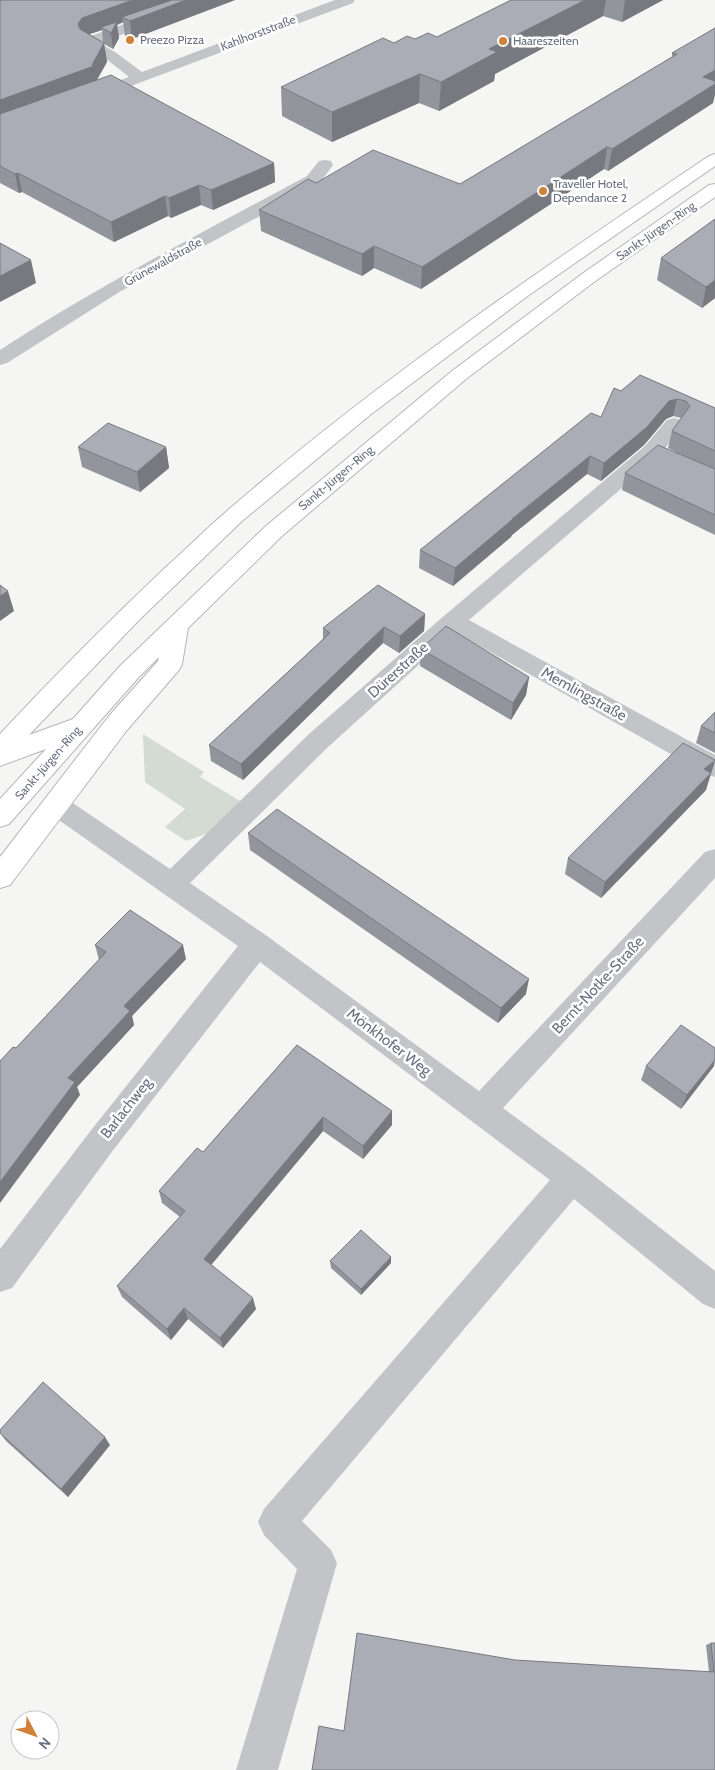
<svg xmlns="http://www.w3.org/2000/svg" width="715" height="1770" viewBox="0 0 715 1770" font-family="Cabin,sans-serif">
	<rect width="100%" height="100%" fill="#f5f6f3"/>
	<!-- green -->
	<path fill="#d4dbd3" d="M143,734L204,772L200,777L242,802L209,833L186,841L165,827L185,809L145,782Z"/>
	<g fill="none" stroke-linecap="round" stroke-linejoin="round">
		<defs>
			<path id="major" d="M715,154V166L529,295L370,415L242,521L139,620L29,735L73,719L120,666L266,526L452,371L582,274L709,185L715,184V197L594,282L466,379L282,536L188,628L182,664L179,670L127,730L10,885L0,888V857L109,716L158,661L159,657L138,678L9,824L0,827V799L46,749L0,766V734C54,676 109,621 166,567C186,549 206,529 227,511C378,380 544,267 709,156Z"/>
		</defs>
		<!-- major casing -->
		<use href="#major" stroke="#b4b6bb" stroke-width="2"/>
		<!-- minor -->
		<path fill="#c2c4c8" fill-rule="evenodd" d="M335,0H355L353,3L96,99H86L83,96L86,93L129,77L105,58L84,46L82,43L85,38L155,13H165L167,16L165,19L99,43L115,52L142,72Z
			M325,160L331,161L333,165L319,184L121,291L7,363L0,365V350C98,286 203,232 307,176L319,161Z
			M674,418L681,420L684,424L659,456L469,620L715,755V777L706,774L455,632L327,748L190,883L267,936L479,1091L705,852L715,849V878L503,1108L583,1167L715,1271V1309L703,1304L574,1199L302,1521L331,1550L337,1563L278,1770H236L297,1569L264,1535L258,1522L264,1509L550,1180L260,962L114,1149L12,1288L0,1292V1249L92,1129L238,946L46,811L42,804L46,797L55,794L64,797L170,869L309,734L445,615L645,446L667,420Z"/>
		<!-- major -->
		<use href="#major" fill="#fff" fill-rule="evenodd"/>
	</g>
	<!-- wall -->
	<path fill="#92959c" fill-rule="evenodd" d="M0,0H235L132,39L125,36L123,22L117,25L119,38L113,49L104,44L107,62L97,80L274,163L275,182L213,210L201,205L171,218L168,216L114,242L22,192L19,193L0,183ZM102,30L103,43L89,34Z
		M511,0H663L622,22L603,16L495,74L494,81L439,111L419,103L332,142L282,116L281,87L394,43L437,37Z
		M715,28L713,103L608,171L604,169L421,289L374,268L362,276L261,231L259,210L316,183L460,184L672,57V53Z
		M715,219V298L702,308L657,280L661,258Z
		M640,375L715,408V535L622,490L625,473L676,452L668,448L672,431L681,418L673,416L666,419L644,445L601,481L587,474L512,535L511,537L453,586L419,568L420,550L601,417L621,391Z
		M78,447H166L169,468L140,492L82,467Z
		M425,614L424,631L399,653L383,643L243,780L211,761L209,745L323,639V628Z
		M421,649L529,677L526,695L511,720L420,666Z
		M715,712V753L696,743L701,726Z
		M706,790L601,898L565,874L568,858Z
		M248,833L526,994L498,1023L250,850Z
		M95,945L186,959L132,1016L134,1025L77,1087L80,1095L16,1048L99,960Z
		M297,1045L392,1111V1125L363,1159L323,1131L211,1265L256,1309L223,1348L188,1319L171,1340L122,1297L117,1286L180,1217L162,1203L159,1191L203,1152Z
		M715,1048L714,1066L681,1109L641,1080L646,1066Z
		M330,1261L391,1263L361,1295L331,1268Z
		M0,1433L110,1445L68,1497L6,1441Z
		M711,1643H715V1770L344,1731L709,1672L706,1645Z"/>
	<!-- shaded-wall -->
	<path fill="#77797f" d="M133,0H235L132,39L130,21L122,17L123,22L117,25L119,38L113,49L111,33L101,27L102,30L84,36L80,42L78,24L82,18Z
		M585,0H606L603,16L495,74L494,81L439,111L441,82L489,49Z
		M625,0H663L622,22Z
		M104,43L107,62L96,81L0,120V100L92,65Z
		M715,70V95L713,103L608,171L612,149L703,77Z
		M420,74L419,103L332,142V112Z
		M607,147L604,169L421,289L422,267Z
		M274,163L275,182L213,210L211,190Z
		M18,173L22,192L19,193L15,174Z
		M199,185L201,205L171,218L169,198Z
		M165,196L168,216L114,242L111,222Z
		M374,246V268L362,276V254Z
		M31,260L36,283L0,302V276Z
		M715,280V298L702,308L706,287Z
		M677,399L673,416L666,419L644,445L601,481L604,463L669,401Z
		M166,447L169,468L140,492L137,472Z
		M590,456L587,474L512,535L511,537L453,586L455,568L512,519Z
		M8,591L14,611L0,621V596Z
		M425,614L424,631L399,653L400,636Z
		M384,627L383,643L243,780L241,764Z
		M529,677L526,695L511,720L513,703Z
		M715,761L706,790L601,898L605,882L704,769Z
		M183,945L186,959L132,1016L134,1025L77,1087L80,1095L0,1203V1182L68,1078L124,1006Z
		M529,979L526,994L498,1023L501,1008Z
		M715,1060L714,1066L681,1109L687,1095Z
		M392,1111V1125L363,1159V1146Z
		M323,1117V1131L207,1270L204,1259Z
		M391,1257V1263L361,1295V1289Z
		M253,1298L256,1309L223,1348L220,1338Z
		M184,1308L188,1319L171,1340L167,1329Z
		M105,1437L110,1445L68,1497L61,1489Z"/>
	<!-- building -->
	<path fill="#aaadb5" stroke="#77797f" d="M0,0H133L82,18L78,24L80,29L104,43L92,65L94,66L0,100Z
		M172,0H186L130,21L122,17Z
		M511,0H585L489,49L497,52L441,82L420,74L332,112L281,87L383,38L394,43L407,36L415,39L428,33L437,37Z
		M117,22L111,33L101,27Z
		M715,28V70L703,77L715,81V84L612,149L607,147L422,267L374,246L362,254L259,210L308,179L316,183L373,150L460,184L677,54L672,53Z
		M111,75L274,163L211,190L199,185L169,198L165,196L111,222L18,173L15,174L0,166V114Z
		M715,219V280L706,287L661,258Z
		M0,243L31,260L0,276Z
		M640,375L715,408V451L672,431L690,406L686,401L677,399L669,401L647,427L604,463L590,456L512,519H513L455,568L420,550L591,413L601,417L614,388L621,391Z
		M108,423L166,447L137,472L78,447Z
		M658,445L715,469V515L625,473Z
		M0,585L8,591L0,596Z
		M378,585L425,614L400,636L384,627L241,764L209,745L330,633L323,628Z
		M446,626L529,677L513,703L421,649Z
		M715,712V733L701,726Z
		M683,743L715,760L704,769L711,773L605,882L568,858Z
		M277,809L529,979L501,1008L248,833Z
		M130,910L183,945L124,1006L130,1011L68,1078L75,1082L0,1182V1061L13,1047L16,1048L106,952L95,945Z
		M681,1025L715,1048V1060L687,1095L646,1066Z
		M297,1045L392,1111L363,1146L323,1117L204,1259L253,1298L220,1338L184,1308L167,1329L117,1286L185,1211L159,1191L197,1148L203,1152Z
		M361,1230L391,1257L361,1289L330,1261Z
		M43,1382L105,1437L61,1489L0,1433V1430Z
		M357,1633L515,1660L714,1672L711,1643H715V1770H312L319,1726L344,1731Z"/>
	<!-- markers -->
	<g fill="#d18138" stroke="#fff" stroke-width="2">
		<circle cx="130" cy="40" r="5"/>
		<circle cx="503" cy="41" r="5"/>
		<circle cx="543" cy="191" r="5"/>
	</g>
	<g text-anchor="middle" stroke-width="5" stroke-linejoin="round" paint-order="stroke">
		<!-- far-street labels -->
		<g font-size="12" fill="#687081" stroke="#fff">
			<text transform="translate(258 33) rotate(-21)" y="4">Kahlhorststraße</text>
			<text transform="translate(656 231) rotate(-35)" y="4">Sankt-Jürgen-Ring</text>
			<text transform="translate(163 262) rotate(-29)" y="4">Grünewaldstraße</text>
			<text transform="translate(336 478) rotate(-40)" y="4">Sankt-Jürgen-Ring</text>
			<text transform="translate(48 763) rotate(-49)" y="4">Sankt-Jürgen-Ring</text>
		</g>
		<!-- far-poi labels -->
		<g font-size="12" fill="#687081" stroke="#fff" text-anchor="start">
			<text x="140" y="44">Preezo Pizza</text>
			<text x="513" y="45">Haareszeiten</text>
			<text x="553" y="188">Traveller Hotel,<tspan x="553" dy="14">Dependance 2</tspan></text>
		</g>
		<!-- street labels -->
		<g font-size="15" fill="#687081" stroke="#fff">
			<text transform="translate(398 670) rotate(-42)" y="5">Dürerstraße</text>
			<text transform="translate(584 694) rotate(29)" y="5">Memlingstraße</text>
			<text transform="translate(598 985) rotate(-47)" y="5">Bernt-Notke-Straße</text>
			<text transform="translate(389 1042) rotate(37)" y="5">Mönkhofer Weg</text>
			<text transform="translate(126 1108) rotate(-52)" y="5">Barlachweg</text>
		</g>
	</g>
	<!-- north arrow -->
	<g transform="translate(35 1735) rotate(131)"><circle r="24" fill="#ffffff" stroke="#c3c6cd"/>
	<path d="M0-4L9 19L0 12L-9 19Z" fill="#d18138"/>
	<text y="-8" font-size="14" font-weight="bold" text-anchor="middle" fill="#687081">N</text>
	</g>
</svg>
